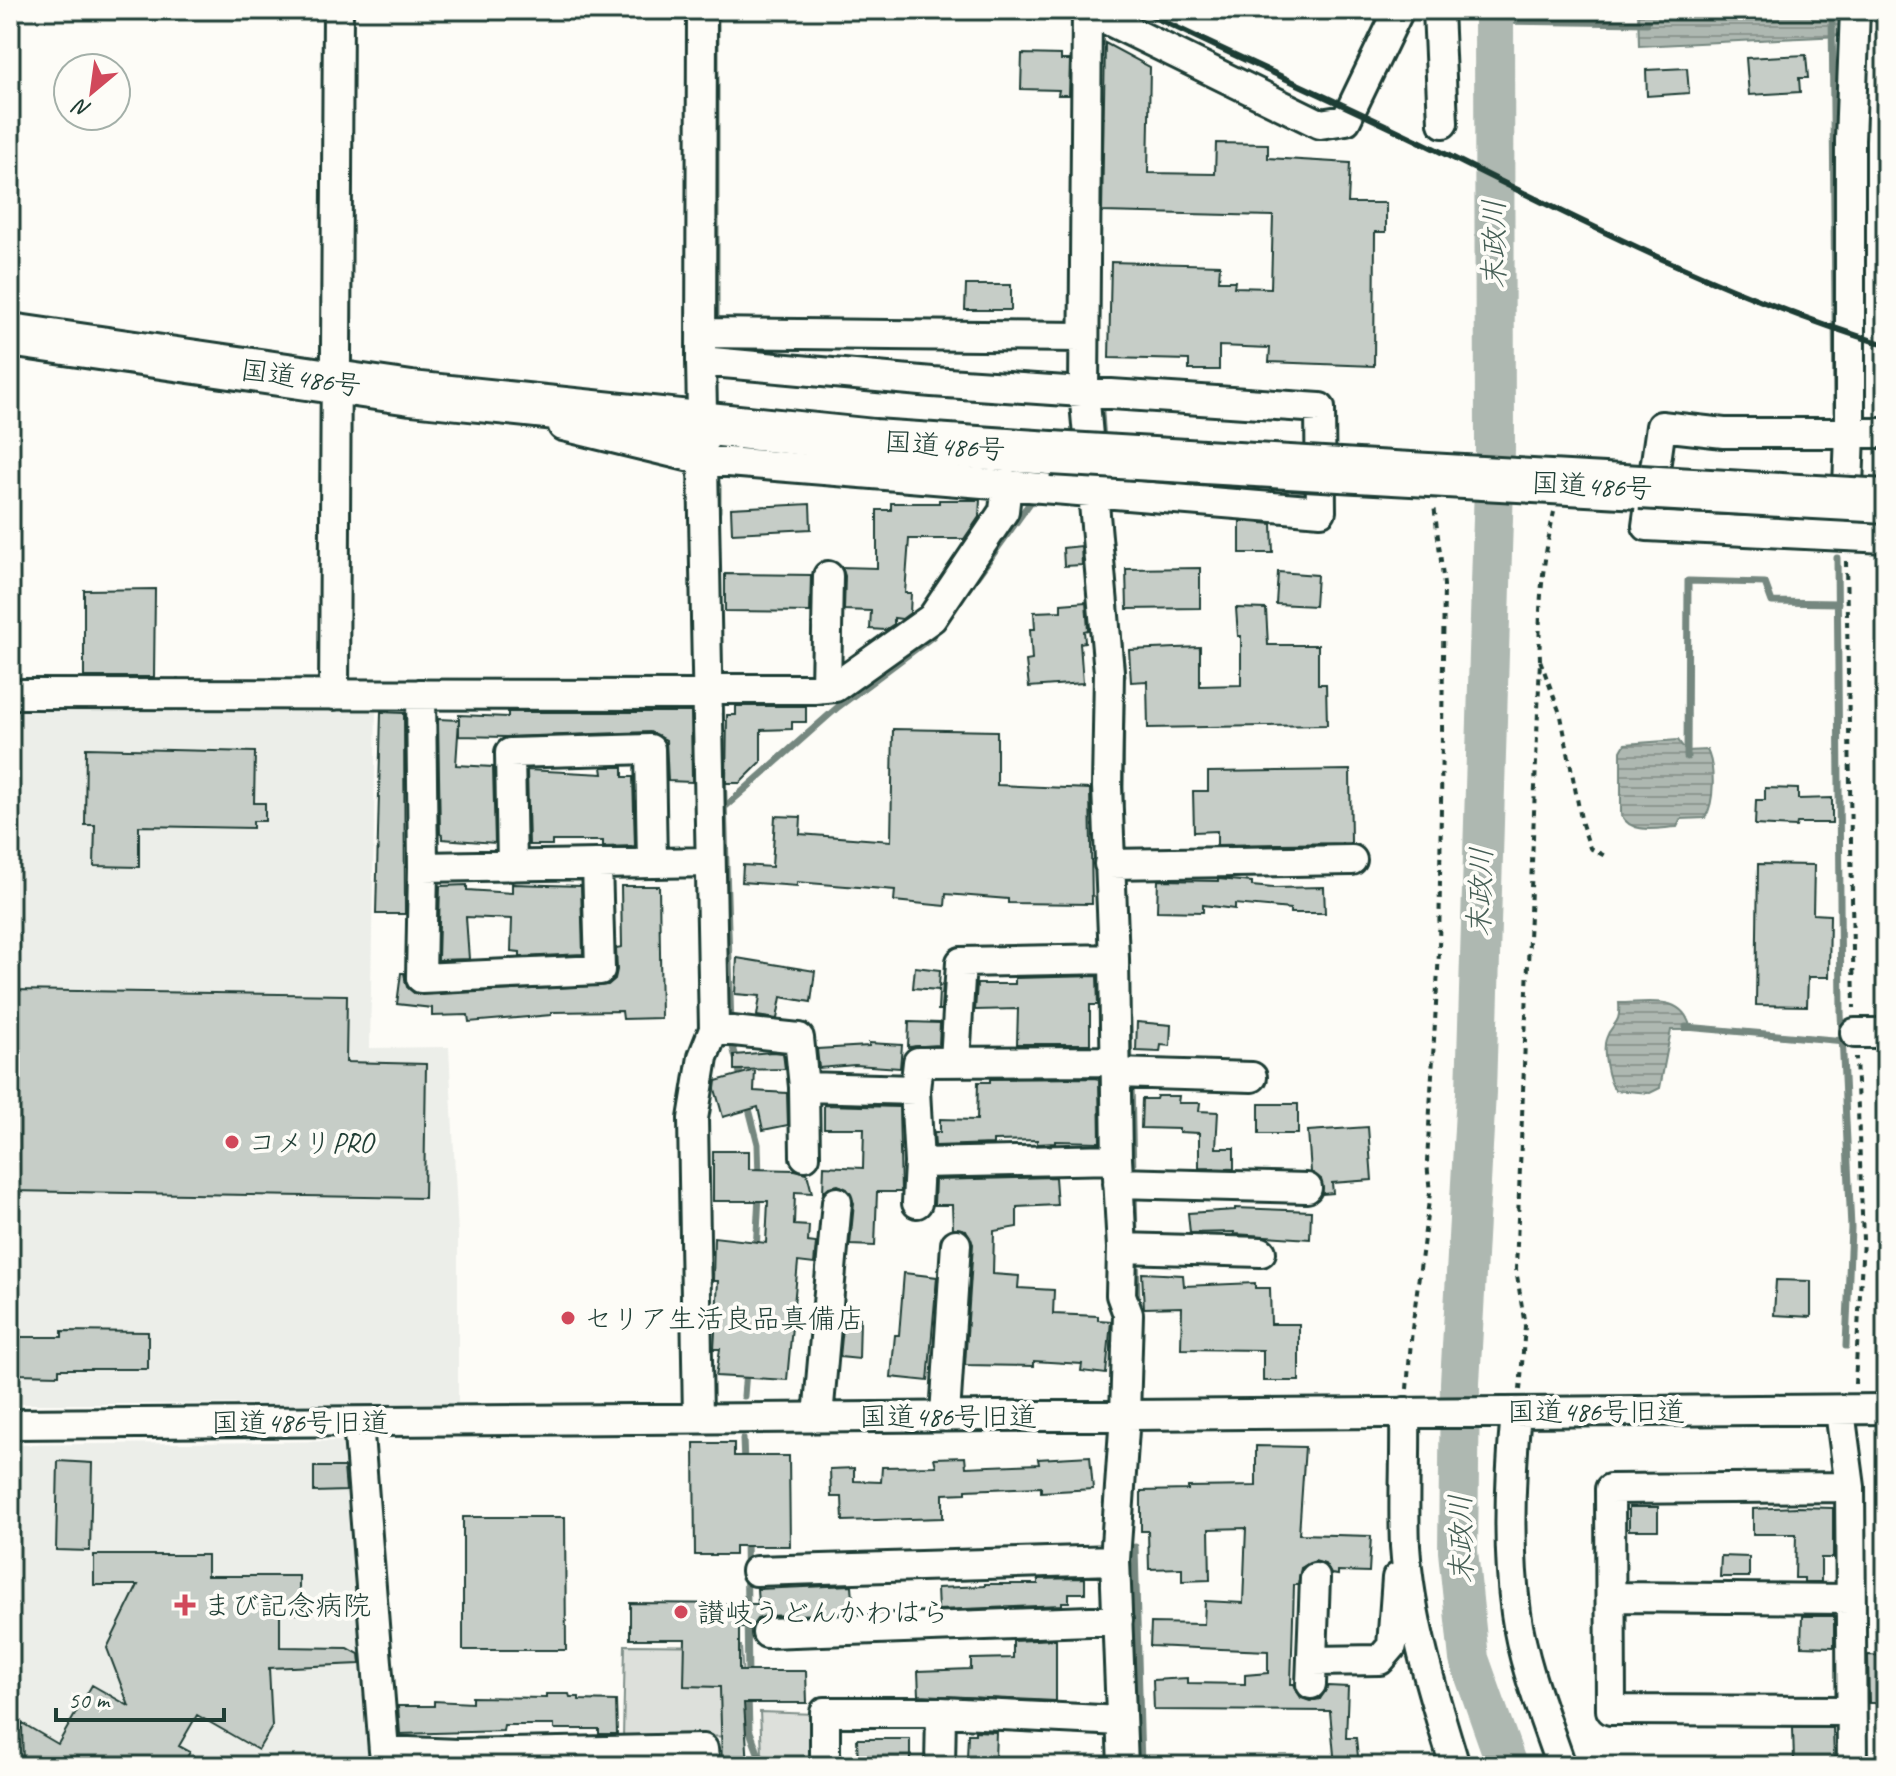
<svg xmlns="http://www.w3.org/2000/svg" width="1896" height="1776" viewBox="0 0 1896 1776" font-family="Caveat,'Klee One',sans-serif">
	<defs>
		<pattern id="water-rules" width="6" height="5" patternUnits="userSpaceOnUse" patternTransform="scale(2)"><rect width="6" height="5" fill="#aeb8b1"/><path d="M0 2.5h6" fill="none" stroke="#8d9791"/></pattern>
	</defs>
	<rect width="100%" height="100%" fill="#fdfcf7"/>
	<filter id="ink" filterUnits="userSpaceOnUse"><feTurbulence type="fractalNoise" baseFrequency=".0125" numOctaves="2"/><feDisplacementMap in="SourceGraphic" scale="16" xChannelSelector="R" yChannelSelector="G"/><feConvolveMatrix kernelMatrix="1 2 1 2 8 2 1 2 1" color-interpolation-filters="sRGB"/></filter>
	<g filter="url(#ink)">
		<!-- built -->
		<path fill="#eceee9" d="M376,706L370,1048L449,1047L458,1236V1404H16L10,1394V709Z
			M347,1441L373,1766H10V1445Z"/>
		<!-- green -->
		<path fill="#dde0db" stroke="#7e8e88" stroke-width="2" d="M625,1645L741,1646L746,1736L623,1738Z
			M760,1712L816,1714V1766H769L762,1753Z"/>
		<!-- water -->
		<path fill="url(#water-rules)" stroke="#75877f" stroke-width="2" d="M1638,10H1840V36L1639,46Z
			M1678,740L1686,751L1707,750C1715,766 1715,802 1705,818L1681,819L1677,827C1657,828 1632,835 1621,815V751L1625,744Z
			M1619,1003C1648,1003 1684,993 1691,1030H1671L1660,1088L1650,1093L1615,1090C1608,1081 1602,1050 1606,1039C1612,1021 1621,1027 1619,1003Z"/>
		<g fill="none" stroke-linecap="round" stroke-linejoin="round">
			<!-- stream -->
			<path stroke="#75877f" stroke-width="7" d="M1832,10L1836,412
				M1494,21L1647,23
				M716,324V10
				M1100,398L1103,442
				M718,486V511
				M1837,558L1841,1013L1851,1228L1846,1346
				M968,589L1032,500L1037,501
				M1119,632L1123,676
				M721,703L731,1026
				M1687,757L1688,581L1765,583L1772,602L1838,603
				M1121,804L1122,704
				M726,806L838,707L933,636L941,625
				M1129,1020L1130,1067
				M1686,1027L1845,1041
				M731,1039L742,1081
				M1131,1080L1133,1175
				M747,1101L758,1144L759,1179
				M1134,1188L1135,1239
				M756,1251L759,1195
				M1136,1256L1137,1302
				M744,1396L746,1371
				M743,1439L744,1463
				M746,1539L748,1679
				M1135,1547L1141,1766
				M748,1695L749,1729L763,1766"/>
			<!-- river -->
			<path stroke="#aeb8b1" stroke-width="40" d="M1494,10L1495,450L1476,1092L1460,1383L1458,1551L1469,1659L1507,1766"/>
		</g>
		<!-- building -->
		<path fill="#c6cdc7" stroke="#1f3d34" stroke-width="2" d="M1105,43L1150,67L1148,173L1215,174L1216,143L1268,144V158L1350,163L1348,203H1386V232H1375L1374,366L1269,362L1270,348L1219,346V370H1189V360L1109,358L1111,262L1220,265L1219,281H1235L1234,287L1271,288L1273,216L1102,212Z
			M1022,54L1061,55V60H1070L1069,95H1058L1059,90L1021,89Z
			M1806,55L1808,78H1799L1800,92L1749,95L1746,58Z
			M1687,68L1689,93L1647,96L1646,70Z
			M966,285H1011V310H965Z
			M939,500H980L979,517L964,539H909L905,593H911L910,613L902,619L894,618V624L885,630L870,629L871,611L844,610L845,576L842,567L877,568V510H891V503H939Z
			M810,504L811,529L732,533L731,508Z
			M1240,521L1272,524L1273,553H1240Z
			M1081,546L1082,565L1064,566L1063,548Z
			M1200,568V608L1127,609L1126,569Z
			M1278,572L1317,575L1315,606L1276,604Z
			M725,574L811,575L810,612L725,611Z
			M155,589L154,677H84V590Z
			M1086,602L1088,630L1084,631L1085,642L1080,643L1083,683L1029,687L1026,661L1032,660L1030,629H1035L1034,612L1061,611V604Z
			M1236,608L1266,609L1268,645H1318V684H1326L1327,725L1148,728L1147,681L1131,682L1129,650L1200,647V686L1241,685V636H1238Z
			M736,706H806V722H792V729L761,730V762L740,783H726L727,715H736Z
			M381,712L404,713L405,914H376Z
			M508,712H691L692,782L668,781L666,740L650,732L506,737L459,736V715L508,717Z
			M438,719L459,720L456,765L493,767L495,843L442,839V835L440,834Z
			M893,729L997,731V785L1090,789L1092,904L1008,903V899L946,894L945,906L894,901L895,890L797,882V886L742,882L743,865L772,867L775,816L801,817L800,834L891,841Z
			M86,748L255,752L254,803H265V821H253V828L139,826V867L94,866L95,825H85Z
			M602,767H623V777H633L635,846L603,847V841H552V845H529L527,770L603,774Z
			M1350,770L1351,843L1217,845V831L1194,832L1193,791H1208V772Z
			M1765,788L1798,789V799L1832,798V823H1797L1796,827L1755,825L1756,800H1765Z
			M1758,864L1814,865L1813,914L1830,915L1829,977H1808L1807,1006L1756,1005Z
			M1218,879L1252,882V886L1273,888L1324,887L1325,913H1290V909L1235,904V909L1203,905V912L1157,911L1158,880L1218,881Z
			M512,884L581,886L583,954L520,957V952L511,951L512,919L466,917L469,959L438,960L440,886L467,885V890L512,893Z
			M621,886H659L661,1018L623,1019L622,1011L551,1012V1015L469,1022L468,1015L432,1016V1008L397,1004L401,973H404L407,987L414,993L422,995L608,985L615,979L617,970L616,948L622,947Z
			M737,958L815,971L811,1002L781,997L777,1019L757,1016L760,996L735,994Z
			M915,967L940,970L939,987L943,984L941,1010H938L939,990L913,988Z
			M1097,976L1098,1005H1090V1044H1017L1018,1009L975,1010L977,984H1015V978Z
			M10,990L347,995L346,1062L426,1064L424,1198L10,1191Z
			M909,1022L940,1023L939,1045L908,1047Z
			M1137,1022L1171,1025L1170,1046L1161,1045L1160,1052L1136,1051Z
			M869,1043L902,1045L900,1068L855,1065L819,1068L817,1049L869,1046Z
			M773,1052L783,1053L785,1069L734,1070V1055Z
			M755,1070L754,1091L787,1093L788,1125L763,1130L758,1107L723,1117L715,1089L716,1081Z
			M1094,1078L1099,1079L1100,1142L1055,1141V1143L1037,1144V1140L993,1141V1144L935,1146L934,1132H940V1119L977,1120L978,1082H990V1079Z
			M1157,1096H1179L1178,1103H1200L1199,1111L1218,1112L1216,1148H1234V1169L1199,1168V1133L1179,1132V1129L1141,1128L1142,1099H1156Z
			M1259,1104H1298V1134H1259Z
			M824,1105L899,1107L901,1192H877L875,1246L850,1245L854,1203L847,1189L838,1185L829,1187L823,1192L824,1166L863,1168L864,1128H824Z
			M1368,1127L1372,1180L1332,1183L1333,1193L1323,1194L1321,1179L1311,1172L1308,1131Z
			M713,1151H749V1169L795,1170L807,1173L812,1193L795,1192L794,1225L809,1226L808,1242L816,1243L814,1264L798,1262L787,1380L716,1376L720,1349H714L718,1281H713L714,1237L766,1243L768,1201H713Z
			M1055,1177L1057,1205L1017,1207V1227L994,1231L993,1274L1019,1276L1018,1288L1054,1290L1053,1314L1098,1316V1320L1111,1321L1106,1374L1081,1371L1082,1364L1034,1361V1366L965,1365L973,1244L966,1230L953,1228L952,1205H934L935,1180Z
			M1235,1208L1311,1211L1310,1239L1234,1234V1232L1190,1233L1188,1213L1235,1210Z
			M904,1273L937,1277L928,1381L891,1377L895,1335H899Z
			M1142,1273L1183,1275L1184,1286L1255,1283V1288H1270L1271,1324H1299V1381H1263V1350L1181,1349L1182,1307L1144,1308Z
			M1776,1280L1811,1281V1317L1774,1315Z
			M844,1317L860,1318L859,1359L840,1357Z
			M62,1331L148,1332V1369H59V1375L17,1374L18,1337H62Z
			M694,1443H734V1456H789L790,1546H735V1555H695Z
			M1256,1446L1305,1447L1299,1534L1371,1536L1369,1572L1338,1571V1575L1331,1574L1325,1564L1315,1561L1301,1568L1298,1585H1294L1291,1684H1294L1301,1698L1310,1701L1320,1699L1328,1686L1348,1687L1346,1738H1356L1359,1766H1335L1330,1711L1154,1710L1153,1680L1187,1678V1683L1245,1684V1675L1268,1673V1651L1150,1646L1151,1623L1204,1624L1205,1601L1243,1603L1246,1528L1209,1529L1210,1580L1182,1581V1568L1149,1569L1148,1531H1141V1491L1188,1490V1487L1256,1486Z
			M1090,1456L1093,1489L1041,1492V1487L966,1490V1493L943,1494V1518L843,1521L842,1497H831L830,1469L854,1468V1481L881,1482L882,1467L936,1466L934,1458L965,1457L966,1467L1039,1464L1038,1459Z
			M58,1461L92,1463L90,1551L56,1550Z
			M314,1467H344L346,1491L314,1492Z
			M1629,1507H1658V1530H1629Z
			M1797,1507L1833,1508V1558H1821V1582H1804V1578H1795L1796,1534H1753V1509Z
			M463,1517H565L566,1650H463Z
			M94,1555H207V1576H299V1614H280V1647L348,1648L359,1654L360,1664L269,1668L272,1727L258,1750L197,1715L179,1746L190,1752L182,1766H23L22,1723L58,1744L92,1685L129,1706L107,1648L138,1585H94Z
			M1721,1556L1749,1557V1577H1720Z
			M1085,1578V1593H1069V1602H1062V1605L938,1610L937,1588L985,1586V1584H1038V1579Z
			M852,1585L854,1613L766,1616L757,1619L752,1627H739V1671H806L807,1703H744L748,1766H722L720,1687L684,1686L685,1639H630V1603L758,1604L757,1589Z
			M1802,1616H1834V1647L1801,1646Z
			M1056,1639V1701L919,1695L918,1671L971,1669V1659L1013,1658V1641Z
			M1868,1655L1886,1656V1703H1869Z
			M546,1694H569L570,1697H579V1700L616,1701L617,1734H599V1729H554V1725H504L503,1731L400,1734L398,1706H434V1701L472,1703V1697L546,1698Z
			M1793,1728H1833L1834,1760L1794,1761Z
			M975,1731L996,1732L995,1760L967,1759L968,1734H975Z
			M857,1739H910V1763H858Z"/>
		<g fill="none" stroke-linecap="round" stroke-linejoin="round">
			<defs>
				<path id="minor" d="M1438,10L1443,123
					M701,333L1083,337
					M563,426L703,460L1321,511L1320,408L932,382L701,361
					M1886,433H1724L1661,426L1647,526L1886,538
					M1847,513L1850,434V140L1855,10
					M826,688L828,576
					M707,689H814L835,687L932,618L1004,511L1007,484
					M10,694L706,695
					M421,694L423,867L710,862
					M334,695L338,10
					M1109,864L1352,860
					M512,866L510,753L650,749L652,863
					M423,867L421,978L600,970L597,864
					M714,1029L799,1038L804,1087L915,1090L919,1163L1117,1159
					M1855,1033H1886
					M955,1061L961,962L1114,959
					M1116,1073L1252,1077
					M804,1087L805,1156
					M915,1090L918,1062L1115,1061
					M1118,1183L1307,1188
					M917,1203L919,1163
					M1122,1248L1261,1252
					M1840,1411L1850,1487L1852,1766
					M1405,1412C1406,1456 1403,1501 1405,1546C1410,1621 1433,1694 1455,1766
					M1516,1412C1510,1477 1507,1548 1516,1613C1523,1665 1544,1716 1561,1766
					M945,1415L956,1244
					M818,1417L837,1202
					M698,1418L693,1119L703,1057L714,1029L701,361L702,10
					M358,1422L384,1751L458,1754
					M10,1424L1886,1409
					M1850,1487L1610,1489L1611,1710L1850,1711
					M756,1571L1115,1560
					M1611,1597L1850,1599
					M767,1633L1118,1620
					M1313,1661L1380,1660L1392,1646L1397,1578
					M1311,1684L1315,1578
					M459,1766L458,1754L703,1749L705,1766
					M825,1766V1712H941L1121,1721
					M940,1766L941,1712
					M1123,1766L1115,1560L1125,1415L1128,1314L1121,1295L1122,1248L1117,1159L1114,959L1107,787L1109,672L1084,391L1087,10L1320,124L1346,120L1399,10"/>
				<path id="highway" d="M10,335L411,393L874,441L1051,453
					M1340,470L1640,487"/>
			</defs>
			<!-- minor casing -->
			<use href="#minor" stroke="#1f3d34" stroke-width="34"/>
			<!-- highway casing -->
			<use href="#highway" stroke="#1f3d34" stroke-width="48"/>
			<!-- path -->
			<path stroke="#1f3d34" stroke-width="4" stroke-dasharray="6 6" stroke-linecap="butt" d="M1846,561L1854,1008
				M1540,660C1538,606 1542,566 1554,512
				M1855,1384L1863,1240L1856,1057
				M1407,1389L1412,1329L1430,1193L1427,1162L1439,952L1444,585L1434,505
				M1520,1390L1525,1326L1516,1269L1540,660L1561,716L1582,824L1590,848L1605,856"/>
			<!-- minor -->
			<use href="#minor" stroke="#fdfcf7" stroke-width="28"/>
			<!-- highway -->
			<use href="#highway" stroke="#fdfcf7" stroke-width="42"/>
			<!-- rail -->
			<path stroke="#1f3d34" stroke-width="6" d="M1140,10C1236,57 1335,100 1431,147C1578,220 1728,297 1886,345"/>
			<defs>
				<path id="highway-bridge" d="M1051,453L1340,470
					M1640,487L1886,501"/>
			</defs>
			<!-- highway-bridge casing -->
			<use href="#highway-bridge" stroke="#1f3d34" stroke-width="48" stroke-linecap="butt"/>
			<!-- highway-bridge -->
			<use href="#highway-bridge" stroke="#fdfcf7" stroke-width="42"/>
		</g>
	</g>
	<!-- markers -->
	<g fill="#d1495b" stroke="#fdfcf7" stroke-width="3">
		<circle cx="232" cy="1142" r="8"/>
		<circle cx="568" cy="1318" r="8"/>
		<path d="M181 1593h8v8h8v8h-8v8h-8v-8h-8v-8h8z"/>
		<circle cx="681" cy="1612" r="8"/>
	</g>
	<g text-anchor="middle" stroke-width="8" stroke-linejoin="round" paint-order="stroke">
		<!-- street labels -->
		<g font-size="28" fill="#1f3d34" stroke="#fdfcf7">
			<text transform="translate(301 377) rotate(8)" y="10">国道486号</text>
			<text transform="translate(945 445) rotate(4)" y="10">国道486号</text>
			<text transform="translate(1592 485) rotate(3)" y="10">国道486号</text>
			<text x="1596" y="1421">国道486号旧道</text>
			<text x="948" y="1426">国道486号旧道</text>
			<text x="300" y="1432">国道486号旧道</text>
		</g>
		<!-- poi labels -->
		<g font-size="28" fill="#1f3d34" stroke="#fdfcf7" text-anchor="start">
			<text x="248" y="1152">コメリPRO</text>
			<text x="584" y="1328">セリア生活良品真備店</text>
			<text x="203" y="1615">まび記念病院</text>
			<text x="697" y="1622">讃岐うどんかわはら</text>
		</g>
		<!-- water labels -->
		<g font-size="30" font-style="italic" fill="#435c53" stroke="#fdfcf7">
			<text transform="translate(1494 244) rotate(-90)" y="10">末政川</text>
			<text transform="translate(1480 892) rotate(-88)" y="10">末政川</text>
			<text transform="translate(1461 1539) rotate(-91)" y="10">末政川</text>
		</g>
	</g>
	<!-- margin -->
	<rect width="1896" height="1776" fill="none" stroke="#fdfcf7" stroke-width="40"/>
	<rect x="20" y="20" width="1856" height="1736" fill="none" stroke="#1f3d34" stroke-width="3" filter="url(#ink)"/>
	<!-- north arrow -->
	<g transform="translate(92 92) rotate(209)"><circle r="38" fill="#fdfcf7" stroke="#a4b0a9" stroke-width="2"/>
	<path d="M0-6L14 30L0 20L-14 30Z" fill="#d1495b"/>
	<text y="-12" font-size="22" font-weight="bold" text-anchor="middle" fill="#1f3d34">N</text>
	</g>
	<!-- scale -->
	<path d="M56 1708v12h168v-12" fill="none" stroke="#1f3d34" stroke-width="4"/>
	<text x="68" y="1708" font-size="24" fill="#1f3d34" stroke="#fdfcf7" stroke-width="6" paint-order="stroke">50 m</text>
</svg>
